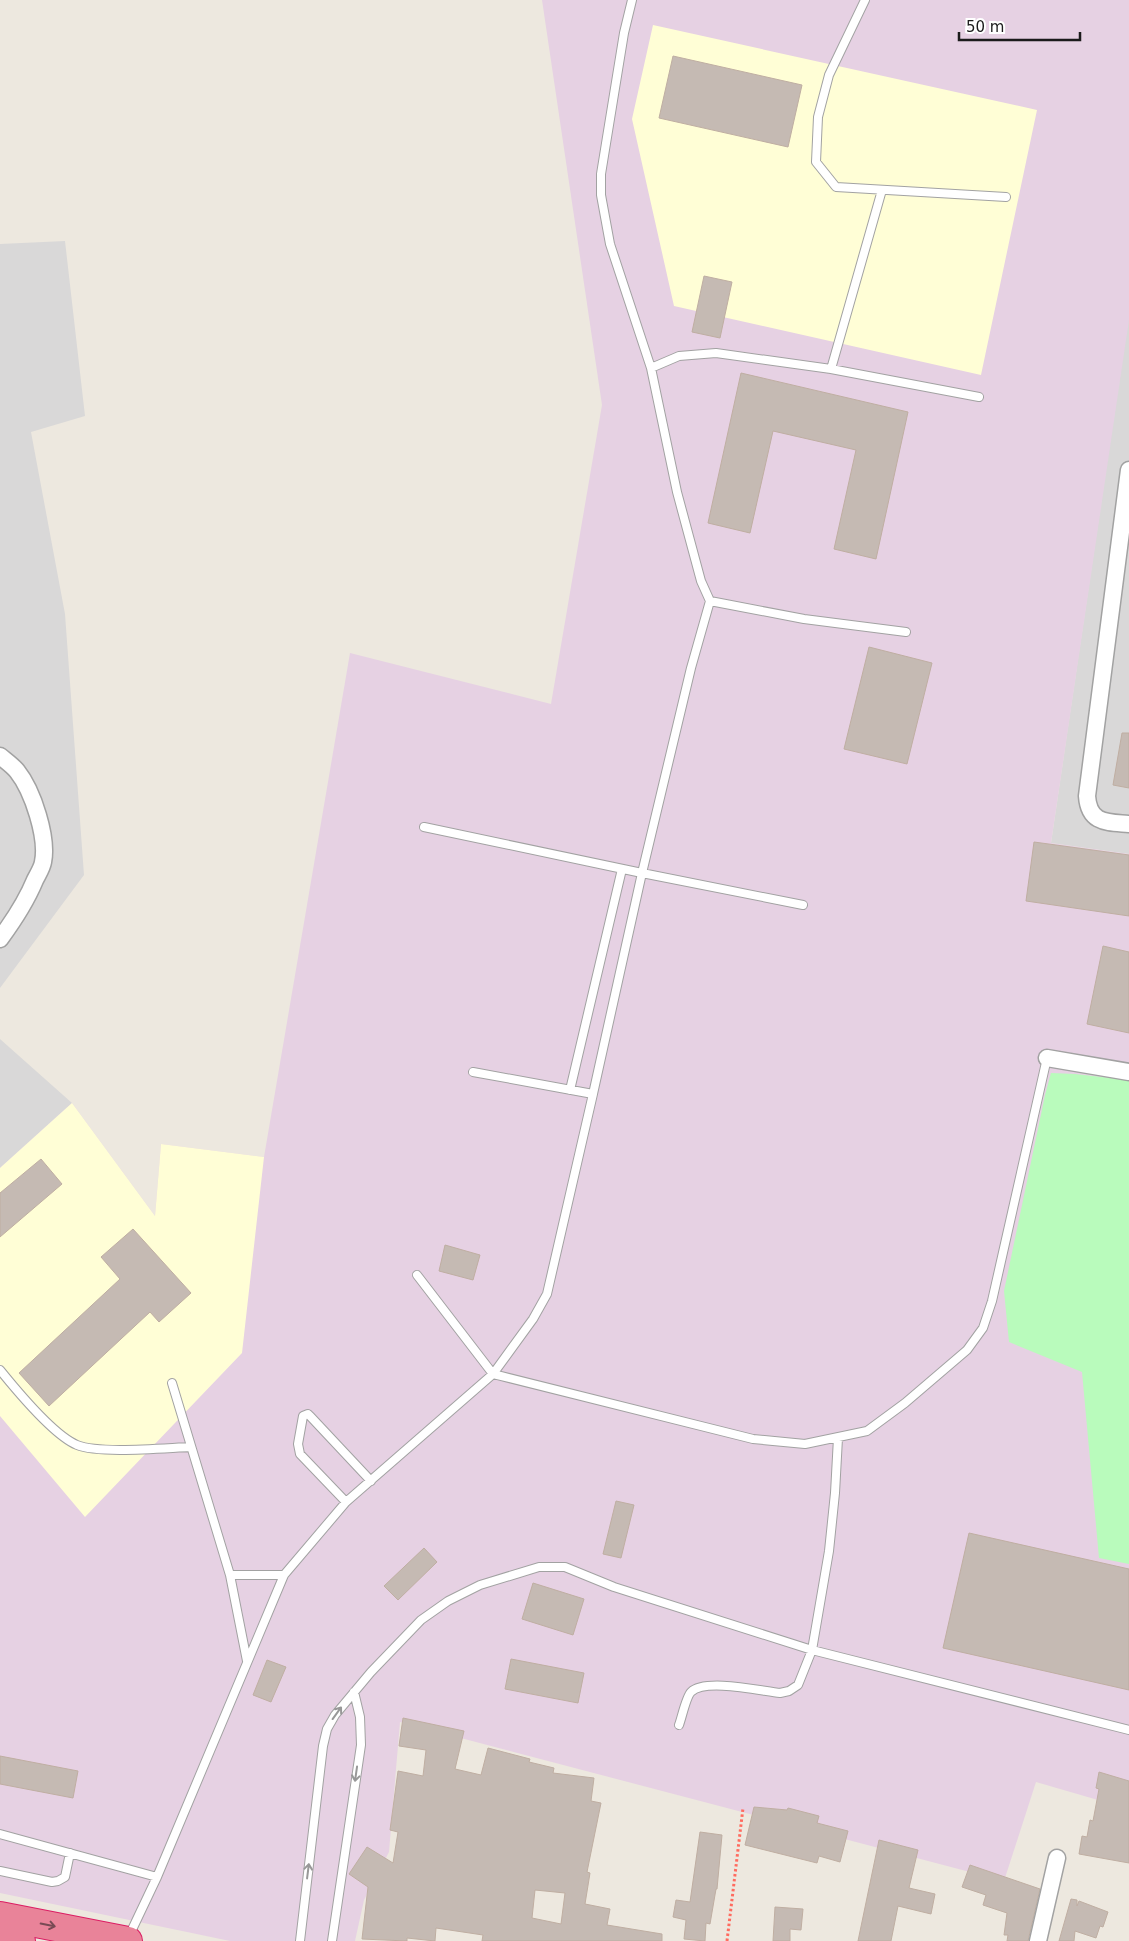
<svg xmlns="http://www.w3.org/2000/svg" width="1129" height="1941" viewBox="0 0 1129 1941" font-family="'DejaVu Sans',sans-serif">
	<rect width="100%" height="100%" fill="#ede8df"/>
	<!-- residential -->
	<path fill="#d9d8d8" d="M65,241L85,416L31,432L65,614L84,875L0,988V244Z
		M1128,320H1129V854L1051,843Z
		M0,1039L72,1103L0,1168Z"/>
	<!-- industrial -->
	<path fill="#e6d1e3" d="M542,0H1129V320L1051,843L1129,854V1809L1036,1782L1004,1881L400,1722L389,1852L364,1900L355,1941H230L0,1893V1168L72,1103L155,1216L161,1144L264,1157L350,653L551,704L602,405Z"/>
	<!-- education -->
	<path fill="#fffed6" d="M653,25L1037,110L981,375L674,306L632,119Z
		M72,1103L155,1216L161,1144L264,1157L242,1353L85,1517L0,1416V1168Z"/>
	<!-- park -->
	<path fill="#b9fbbc" d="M1051,1073L1075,1074L1129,1080V1564L1099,1558L1082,1372L1009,1342L1004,1291L1045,1095Z"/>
	<!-- building -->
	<path fill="#c5bab3" stroke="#bfaea2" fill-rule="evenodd" d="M673,56L802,85L788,147L659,118Z
		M704,276L732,282L720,338L692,332Z
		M741,373L908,412L876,559L834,549L856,450L773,431L750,533L708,523Z
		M869,647L932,663L907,764L844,749Z
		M1122,733H1129V788L1113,785Z
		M1034,842L1129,855V916L1026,901Z
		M1103,946L1129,952V1033L1087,1024Z
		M41,1159L62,1184L0,1237V1193Z
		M133,1229L191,1293L159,1322L150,1312L49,1406L19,1373L120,1279L101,1257Z
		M445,1245L480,1255L473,1280L439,1271Z
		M616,1501L634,1505L621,1558L603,1554Z
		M969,1533L1129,1569V1690L943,1648Z
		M424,1548L437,1562L398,1600L384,1586Z
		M533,1583L584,1599L573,1635L522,1619Z
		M511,1659L584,1673L578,1703L505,1689Z
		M267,1660L286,1667L271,1702L253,1695Z
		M403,1718L464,1731L455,1769L481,1775L488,1748L530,1759L529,1762L554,1768L553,1773L594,1778L591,1801L601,1803L587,1872L590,1873L585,1904L610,1909L607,1925L662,1934V1941H482L483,1935L436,1928L435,1941L407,1938V1941L362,1939L368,1887L349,1874L367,1847L393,1863L398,1832L390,1830L398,1771L423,1776L426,1750L399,1746ZM535,1890L565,1893L561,1924L532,1918Z
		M0,1756L78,1771L73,1798L0,1784Z
		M1099,1772L1129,1781V1863L1079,1854L1082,1836L1087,1837L1090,1820L1093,1821L1099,1789L1096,1788Z
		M754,1807L787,1810L788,1808L819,1816L817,1823L848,1831L840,1862L819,1856L817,1863L745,1845Z
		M700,1832L722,1835L717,1889H716L710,1924L706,1923L705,1941L684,1939L686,1920L673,1917L676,1900L690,1902Z
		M879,1840L918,1850L909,1888L935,1894L931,1914L898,1906L891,1941H858Z
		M970,1865L1040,1889L1028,1941H1007L1008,1935H1004L1007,1913L983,1905L986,1895L962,1887Z
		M1071,1899L1077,1900V1906L1079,1901L1108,1912L1103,1927L1100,1926L1096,1938L1075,1931L1074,1941H1059Z
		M775,1907L803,1909L801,1930L790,1929V1941H773Z"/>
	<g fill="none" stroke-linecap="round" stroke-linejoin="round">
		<defs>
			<path id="lane" d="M632,0L624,33L601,174V195L610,244L651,368L677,492L701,581L710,601
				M865,0L829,75L818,117L816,162L836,187L1006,197
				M651,368L679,356L716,353L831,369L882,190
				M831,369L979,397
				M424,827L642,873L691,668L710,601L804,619L906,632
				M570,1090L622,869
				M593,1094L642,873L803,905
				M417,1275L493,1374L533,1319L547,1294L593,1094L473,1072
				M0,1370C17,1391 53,1435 77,1445C99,1454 164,1448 191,1447
				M172,1383L230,1575L247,1661
				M346,1502L300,1454L298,1444L303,1416L308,1414L310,1416L371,1481
				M230,1575H284
				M679,1725C682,1717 686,1697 691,1692C705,1678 761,1691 780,1693L789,1691L798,1685L812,1650L829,1551L835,1493L838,1438
				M0,1834L157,1877
				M0,1871L52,1882L58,1881L65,1877L70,1853
				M129,1936L157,1877L284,1575L346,1502L493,1374L753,1439L805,1444L867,1431L905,1403L967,1350L983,1328L992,1301L1047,1058
				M300,1941L323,1746L327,1729L335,1715L371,1672L421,1620L448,1601L480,1585L539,1567H565L614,1587L812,1650L1129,1730
				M332,1941L361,1745L360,1717L354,1692"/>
			<path id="street" d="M1129,470L1087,796C1089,824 1107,822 1129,824
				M0,756C6,761 13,766 17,771C33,791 48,838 43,862C42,868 38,874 35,880C26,902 14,920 0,939
				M1047,1058L1129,1072
				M1038,1941L1057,1858"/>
			<path id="highway" d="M0,1916L128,1941
				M0,1936L21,1941"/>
		</defs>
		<!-- lane casing -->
		<use href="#lane" stroke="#a2a2a2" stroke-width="10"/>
		<!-- street casing -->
		<use href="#street" stroke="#a2a2a2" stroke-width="19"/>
		<!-- highway casing -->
		<use href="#highway" stroke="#db1d63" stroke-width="30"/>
		<!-- path -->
		<path stroke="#ff6b5f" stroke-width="3" stroke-dasharray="2.5 2.5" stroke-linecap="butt" d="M727,1941L743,1808"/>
		<!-- lane -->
		<use href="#lane" stroke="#fff" stroke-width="8"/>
		<!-- street -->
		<use href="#street" stroke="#fff" stroke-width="16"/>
		<!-- highway -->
		<use href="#highway" stroke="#e98399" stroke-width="28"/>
	</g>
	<!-- one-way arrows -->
	<defs><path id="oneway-shaft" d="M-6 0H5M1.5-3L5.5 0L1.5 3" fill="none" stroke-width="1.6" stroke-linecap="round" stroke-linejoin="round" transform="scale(1.25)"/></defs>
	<g stroke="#989898">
		<use href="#oneway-shaft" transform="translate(337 1713) rotate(-54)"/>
		<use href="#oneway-shaft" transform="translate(356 1774) rotate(98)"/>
		<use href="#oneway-shaft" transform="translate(308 1871) rotate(-83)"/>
	</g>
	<use stroke="#784a54" href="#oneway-shaft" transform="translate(48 1925) rotate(11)"/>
	<!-- scale -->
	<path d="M959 32v8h121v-8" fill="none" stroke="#1b1b1b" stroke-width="2.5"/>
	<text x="966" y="32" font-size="15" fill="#1b1b1b" stroke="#ffffff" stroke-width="4" paint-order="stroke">50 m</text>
</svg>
